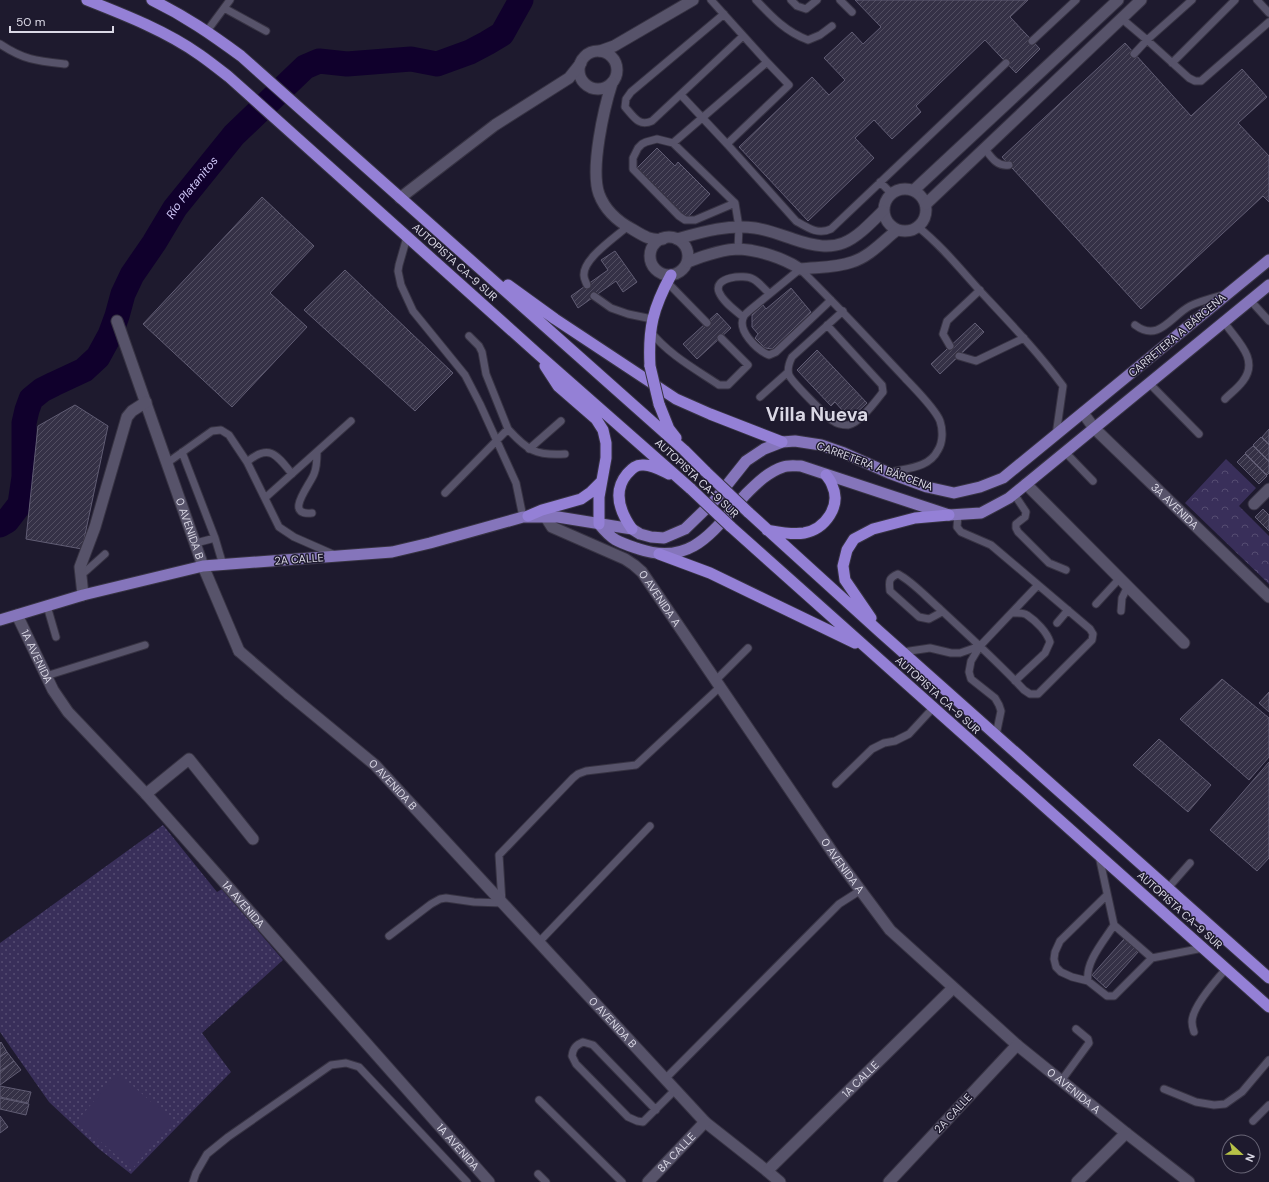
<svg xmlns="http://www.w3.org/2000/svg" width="1269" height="1182" viewBox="0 0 1269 1182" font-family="'DM Sans',sans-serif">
	<defs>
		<pattern id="grass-dots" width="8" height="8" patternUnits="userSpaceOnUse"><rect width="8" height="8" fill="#392f5a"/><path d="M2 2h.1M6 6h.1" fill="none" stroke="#554c72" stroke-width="1.8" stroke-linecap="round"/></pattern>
		<pattern id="park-crowns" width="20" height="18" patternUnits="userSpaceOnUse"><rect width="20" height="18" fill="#392f5a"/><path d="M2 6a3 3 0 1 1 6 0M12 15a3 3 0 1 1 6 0" fill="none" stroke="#554c72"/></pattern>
		<pattern id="building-hatch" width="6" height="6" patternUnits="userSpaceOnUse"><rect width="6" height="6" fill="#353146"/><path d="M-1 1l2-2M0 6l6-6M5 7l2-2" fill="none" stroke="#524e61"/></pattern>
	</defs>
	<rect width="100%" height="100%" fill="#1e1a2e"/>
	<!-- grass -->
	<path fill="url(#grass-dots)" d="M163,825L217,892L222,889L283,960L202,1033L231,1072L131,1174L99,1149L49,1102L0,1032V943Z"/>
	<!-- park -->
	<path fill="url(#park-crowns)" d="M1226,459L1256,488L1239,506L1269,536V584L1185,503Z"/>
	<!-- pitch -->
	<path fill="#392f5a" d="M118,1073L173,1121L132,1169L77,1121Z"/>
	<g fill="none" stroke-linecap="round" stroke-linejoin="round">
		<!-- river -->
		<path stroke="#10002c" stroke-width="25" id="s1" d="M0,525L7,521L20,504L24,477V423L27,410L31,399L42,390L54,384L84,370L98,357L110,335L117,316L123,294L132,275L154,243L175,208L234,135L305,67L319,61L347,64L411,59L437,64L470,52L487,43L502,34L521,0"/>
	</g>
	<!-- building -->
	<path fill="url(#building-hatch)" stroke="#615d74" d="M855,0H1028L1010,17L1040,49L1016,73L985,40L916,106L921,112L892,139L874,120L855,138L874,158L808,221L739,147L812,77L829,95L845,80L824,58L852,32L863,44L881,27Z
		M1125,43L1191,116L1242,69L1267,97L1238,123L1269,156V202L1263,196L1141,309L1002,157Z
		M657,148L675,166L678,162L710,194L687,218L637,168Z
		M262,197L314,246L270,293L307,327L232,407L143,324Z
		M615,251L637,282L623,292L616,281L578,308L571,296L608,270L601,260Z
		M345,270L453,373L415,411L304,310Z
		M791,288L811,312L772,349L765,348L755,338L758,334L752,327V315L763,305L766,309Z
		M717,313L731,328L697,359L683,344Z
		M975,323L984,332L940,374L931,364Z
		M817,350L867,403L850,419L835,402L831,406L797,370Z
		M75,405L108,426L82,549L26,539L38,426Z
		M1269,429V444L1262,437Z
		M1261,437L1269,445V461L1253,445Z
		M1253,446L1269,462V473L1267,475L1245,453Z
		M1245,454L1267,476L1259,484L1237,462Z
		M1263,509L1269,515V531L1255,517Z
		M1222,679L1269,718V757L1249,780L1180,719Z
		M1269,692V712L1259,703Z
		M1159,739L1211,785L1188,812L1133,765Z
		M1269,762V858L1257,871L1210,830Z
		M1125,938L1139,951L1106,988L1092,975Z
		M1,1042L7,1052L0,1057V1043Z
		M7,1052L14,1061L0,1071V1057Z
		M14,1061L21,1070L0,1085V1072Z
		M0,1086L31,1092L28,1103L0,1097Z
		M0,1098L29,1104L26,1115L0,1109Z
		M0,1116L8,1127L0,1133Z"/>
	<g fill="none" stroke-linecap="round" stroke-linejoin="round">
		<defs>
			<path id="service" d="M756,0C772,17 786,32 808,40L820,35L832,26
				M791,0L797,6L806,9L817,0
				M840,0L852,12
				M1257,0L1269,13
				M224,8L266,31
				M724,14L631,92L626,99L625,107C634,117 639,127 652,121L743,36
				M1121,18L1147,40L1192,0
				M207,31L230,0
				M1032,41L1076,0
				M0,44C24,60 37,61 65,64
				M1134,54L1147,40L1189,78L1195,81H1201L1269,22
				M1172,63L1235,0
				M681,95L727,144L789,85L767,62
				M673,143L767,62L711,0
				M727,144L796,221C808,228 818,235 831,229L1006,63
				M985,149C991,157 997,167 1009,165
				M880,182L891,193
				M735,203L695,220H685L679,216L633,169V158L638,148L642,144L646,142L657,139L673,143L735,203L739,227L738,249
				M918,227C942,246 961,270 982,293C1010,323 1038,352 1063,386L1056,435
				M407,237L399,265L398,271L401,285L413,311L465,375L480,404L516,483L523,517
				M667,282L707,323
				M587,285C586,282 584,279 584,276C582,259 616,237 628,226
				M594,296L611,308L628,314L652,319
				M831,300L776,352L769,355C757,350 736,330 744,316C745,314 748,312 750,310L800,269C836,304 869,340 903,376C913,387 935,408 940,421C943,430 943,442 938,450C929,468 908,468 891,472
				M1250,300L1269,321
				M743,317C735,310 723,302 719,292C713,277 744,274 753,279C759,282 764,289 769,293
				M1224,322C1236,340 1260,359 1243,381C1238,388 1231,393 1225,399
				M827,325L882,385L883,392C875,402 860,423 848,425C843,425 837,424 833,421C826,416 792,382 789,375C787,369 789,363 792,357L843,311
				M1135,325C1159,343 1171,316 1190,306C1200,301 1212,298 1223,295
				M650,331C668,354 695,369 719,385H728L748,365L721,338
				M950,346L943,334L947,321L980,290
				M959,356L976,361L1024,338
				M1149,383L1199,434
				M760,397L788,372
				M508,429C527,450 536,456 565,454
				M529,449L561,421
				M182,452L215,538
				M1065,452L1093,481
				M247,462C269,443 277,455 292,474
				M167,463L212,431L221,430L229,435L247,462L279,527L294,537L335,555
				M445,493L508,429L486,374L482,352L479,346L469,336
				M1014,494L1026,512L1025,517L1016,524V528L1018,532L1049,563L1066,570
				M265,498L351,421
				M312,513C283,516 310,485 314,474C317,467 317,459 317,452
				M196,543L215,538L223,565
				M80,574L86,571L105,554
				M1096,604L1120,578
				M47,606L56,637
				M1121,611L1122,598L1128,586
				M942,612L929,619L919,617L890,591C889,582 888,578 898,574C913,582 926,597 940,609C969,636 998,662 1024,690L1030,694H1038L1092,640L1093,634L1090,629L991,545L961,532L957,527L958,515
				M1012,613C1017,613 1023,612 1027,615C1036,621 1047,632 1050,642L1045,653L1015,681
				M1057,623L1068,610
				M903,652L930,648L951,653H960L980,646
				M46,676L145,645
				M716,680L748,648
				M996,735L1001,711L999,705L995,698L971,679L969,672L971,661L980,646L1038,585
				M836,784L872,749L884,743L895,741L909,734L933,708
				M1099,856L1114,925L1152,958
				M1168,888L1190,863
				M1114,925C1104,941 1085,962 1088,981L1107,996H1114L1152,958L1203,948
				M389,936L431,904L440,899L446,898L474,902L502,903L499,855L573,778L578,774L586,771L636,765L720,687
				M539,942L650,826
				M1088,981L1072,977L1061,972L1056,967L1054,959L1055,952L1060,941L1107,895
				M1194,1032C1193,1029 1192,1025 1192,1022C1192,1007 1216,980 1226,969
				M665,1079L839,904L861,890
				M1061,1081L1089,1043L1088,1039L1076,1029
				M1164,1089L1196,1102L1214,1105L1225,1104L1242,1092L1269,1060
				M539,1100L622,1182
				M656,1110L593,1045L583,1042C576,1045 573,1048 572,1056L576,1064L628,1117L637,1121L643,1122L675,1090
				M1253,1121L1269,1105
				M538,1174L546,1182
				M193,1182L196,1173L207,1154L228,1137L331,1065L346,1063L359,1067L467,1182"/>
			<path id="pedestrian" d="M239,651L289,694"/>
			<g id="minor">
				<path d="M600,51L614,46L693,0"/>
				<circle cx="598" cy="70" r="19"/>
				<path d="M612,83C604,108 590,169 599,194C605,210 617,221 632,229C642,235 650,241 663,239"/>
				<circle cx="905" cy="210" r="21"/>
				<path d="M914,190L1118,0"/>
				<path d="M400,198L495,125L569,78L581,63"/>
				<path d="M926,204L1141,0"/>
				<circle cx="669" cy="256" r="19"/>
				<path d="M677,239C702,232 729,224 755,228C768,230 781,235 793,239C839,255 851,243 883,211"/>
				<path d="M688,262C703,256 722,249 739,249C758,250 784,258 800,269C817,267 836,268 852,262C869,257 883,241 897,230"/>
				<path id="s2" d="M117,321L203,566L239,651"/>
				<path d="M1026,484L1184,643"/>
				<path d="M1254,504L1269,489"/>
				<path id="s3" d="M545,516L552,527L625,559L634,565L642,572L835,856L890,930L1017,1045L1126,1133L1189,1182"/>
				<path d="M83,595L80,567L95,527L127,417L132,411L146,402"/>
				<path id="s4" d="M17,615L53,690L68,712L146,794L489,1182"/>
				<path id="s5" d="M289,694L375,765L705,1122L767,1171L780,1182"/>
				<path d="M146,794L189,759L253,839"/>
				<path id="s6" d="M767,1171L953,988"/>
				<path id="s7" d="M648,1182L705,1122"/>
				<path d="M889,1182L1017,1045"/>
				<path d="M1077,1182L1126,1133"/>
			</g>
			<g id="tertiary">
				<path id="s8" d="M1083,413L1094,428L1269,597"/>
			</g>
			<path id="primary" d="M599,524C613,541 618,542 639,549C693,567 714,529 746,494C757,483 768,472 783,467C788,465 795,466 801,466L949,515L981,513L1009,498L1269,285
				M0,620L83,595L203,566L392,552L430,543L523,517H558L632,529L640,534L651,537L664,538L685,529L715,500L746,461L764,449L782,442L795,441L821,445L844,453L889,473L927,487L954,493L980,487L1003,478L1269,260"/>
			<path id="trunk" d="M87,0C125,15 166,31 200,55C210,62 220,70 229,77L539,355L691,489
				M152,0C185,16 211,34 241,56L684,450L706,472
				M508,285L555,319L676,399L710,414L782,442
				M545,366L558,386L596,419L603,430L606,443V458L599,497V524
				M650,366C648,328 653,308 671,275
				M659,404L669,429L676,438
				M748,512L880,632L1269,978
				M528,516L542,510L581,499L591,492L601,482
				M730,526L1269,1007
				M632,529C620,512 612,492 627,474C632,469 635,465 642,465C651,464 661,470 669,474
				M767,530C778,532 792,535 804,533C825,529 842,506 832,485C831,481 828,478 826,475
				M659,554L710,573L855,643
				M871,618L845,580L843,566L847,550L854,539L873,529L915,518L949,515"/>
		</defs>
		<!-- service casing -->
		<use href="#service" stroke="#373343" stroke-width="9"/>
		<!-- pedestrian casing -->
		<use href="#pedestrian" stroke="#373343" stroke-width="13"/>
		<!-- minor casing -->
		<use href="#minor" stroke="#373343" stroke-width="13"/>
		<!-- tertiary casing -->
		<use href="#tertiary" stroke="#373343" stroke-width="13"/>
		<!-- primary casing -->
		<use href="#primary" stroke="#373343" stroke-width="13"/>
		<!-- trunk casing -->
		<use href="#trunk" stroke="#373343" stroke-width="13"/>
		<!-- service -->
		<use href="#service" stroke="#57536a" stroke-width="7"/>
		<!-- pedestrian -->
		<use href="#pedestrian" stroke="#57536a" stroke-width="11"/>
		<!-- minor -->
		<use href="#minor" stroke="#57536a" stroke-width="11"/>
		<!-- tertiary -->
		<use href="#tertiary" stroke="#57536a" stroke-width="11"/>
		<!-- primary -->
		<use href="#primary" stroke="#8575bb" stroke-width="11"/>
		<!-- trunk -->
		<use href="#trunk" stroke="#9480d6" stroke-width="11"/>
		<defs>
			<path id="trunk-bridge" d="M650,366L659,404
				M706,472L748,512
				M691,489L730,526"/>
		</defs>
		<!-- trunk-bridge casing -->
		<use href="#trunk-bridge" stroke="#373343" stroke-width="13" stroke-linecap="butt"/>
		<!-- trunk-bridge -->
		<use href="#trunk-bridge" stroke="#9480d6" stroke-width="11"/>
	</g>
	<g text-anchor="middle" stroke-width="3" stroke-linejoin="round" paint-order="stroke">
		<!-- street labels -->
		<g font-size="11" fill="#dad8e5" stroke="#1e1a2e">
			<text transform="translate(455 262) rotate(42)" y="4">AUTOPISTA CA-9 SUR</text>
			<text transform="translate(1177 335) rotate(-40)" y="4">CARRETERA A BÁRCENA</text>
			<text transform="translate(875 466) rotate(20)" y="4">CARRETERA A BÁRCENA</text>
			<text transform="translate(697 478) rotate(43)" y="4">AUTOPISTA CA-9 SUR</text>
			<text dy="4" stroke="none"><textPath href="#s8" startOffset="131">3A AVENIDA</textPath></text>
			<text dy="4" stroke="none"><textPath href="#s2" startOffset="220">0 AVENIDA B</textPath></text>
			<text transform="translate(299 559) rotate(-4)" y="4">2A CALLE</text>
			<text dy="4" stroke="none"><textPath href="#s3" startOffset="146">0 AVENIDA A</textPath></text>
			<text dy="4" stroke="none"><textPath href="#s4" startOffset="46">1A AVENIDA</textPath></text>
			<text transform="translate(938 695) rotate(42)" y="4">AUTOPISTA CA-9 SUR</text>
			<text dy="4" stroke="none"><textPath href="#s5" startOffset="138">0 AVENIDA B</textPath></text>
			<text dy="4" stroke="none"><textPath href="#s3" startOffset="470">0 AVENIDA A</textPath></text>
			<text dy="4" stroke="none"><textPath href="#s4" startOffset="370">1A AVENIDA</textPath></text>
			<text transform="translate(1180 910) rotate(42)" y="4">AUTOPISTA CA-9 SUR</text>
			<text dy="4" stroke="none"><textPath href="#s5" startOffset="462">0 AVENIDA B</textPath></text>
			<text dy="4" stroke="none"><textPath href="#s6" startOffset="131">1A CALLE</textPath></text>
			<text dy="4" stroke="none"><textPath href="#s3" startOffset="794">0 AVENIDA A</textPath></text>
			<text transform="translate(953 1113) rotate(-47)" y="4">2A CALLE</text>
			<text dy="4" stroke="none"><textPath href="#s4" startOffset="694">1A AVENIDA</textPath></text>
			<text dy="4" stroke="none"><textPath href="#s7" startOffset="41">8A CALLE</textPath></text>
		</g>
		<!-- water labels -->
		<g font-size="12" font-style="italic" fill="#cdc4f6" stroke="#1e1a2e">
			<text dy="4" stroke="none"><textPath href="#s1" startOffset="411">Río Platanitos</textPath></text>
		</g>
		<!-- town labels -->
		<g font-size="19" font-weight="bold" fill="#dad8e5" stroke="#1e1a2e">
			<text x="817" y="421">Villa Nueva</text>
		</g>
	</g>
	<!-- north arrow -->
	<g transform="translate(1241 1154) rotate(112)"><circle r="19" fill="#1e1a2e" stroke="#696677"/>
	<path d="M0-3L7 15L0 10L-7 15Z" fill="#b7c147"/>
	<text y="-6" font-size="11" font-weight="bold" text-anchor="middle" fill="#dad8e5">N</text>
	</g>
	<!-- scale -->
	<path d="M10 26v6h103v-6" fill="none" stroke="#dad8e5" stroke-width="2"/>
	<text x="16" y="26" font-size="12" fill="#dad8e5" stroke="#1e1a2e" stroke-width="3" paint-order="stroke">50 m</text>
</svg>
